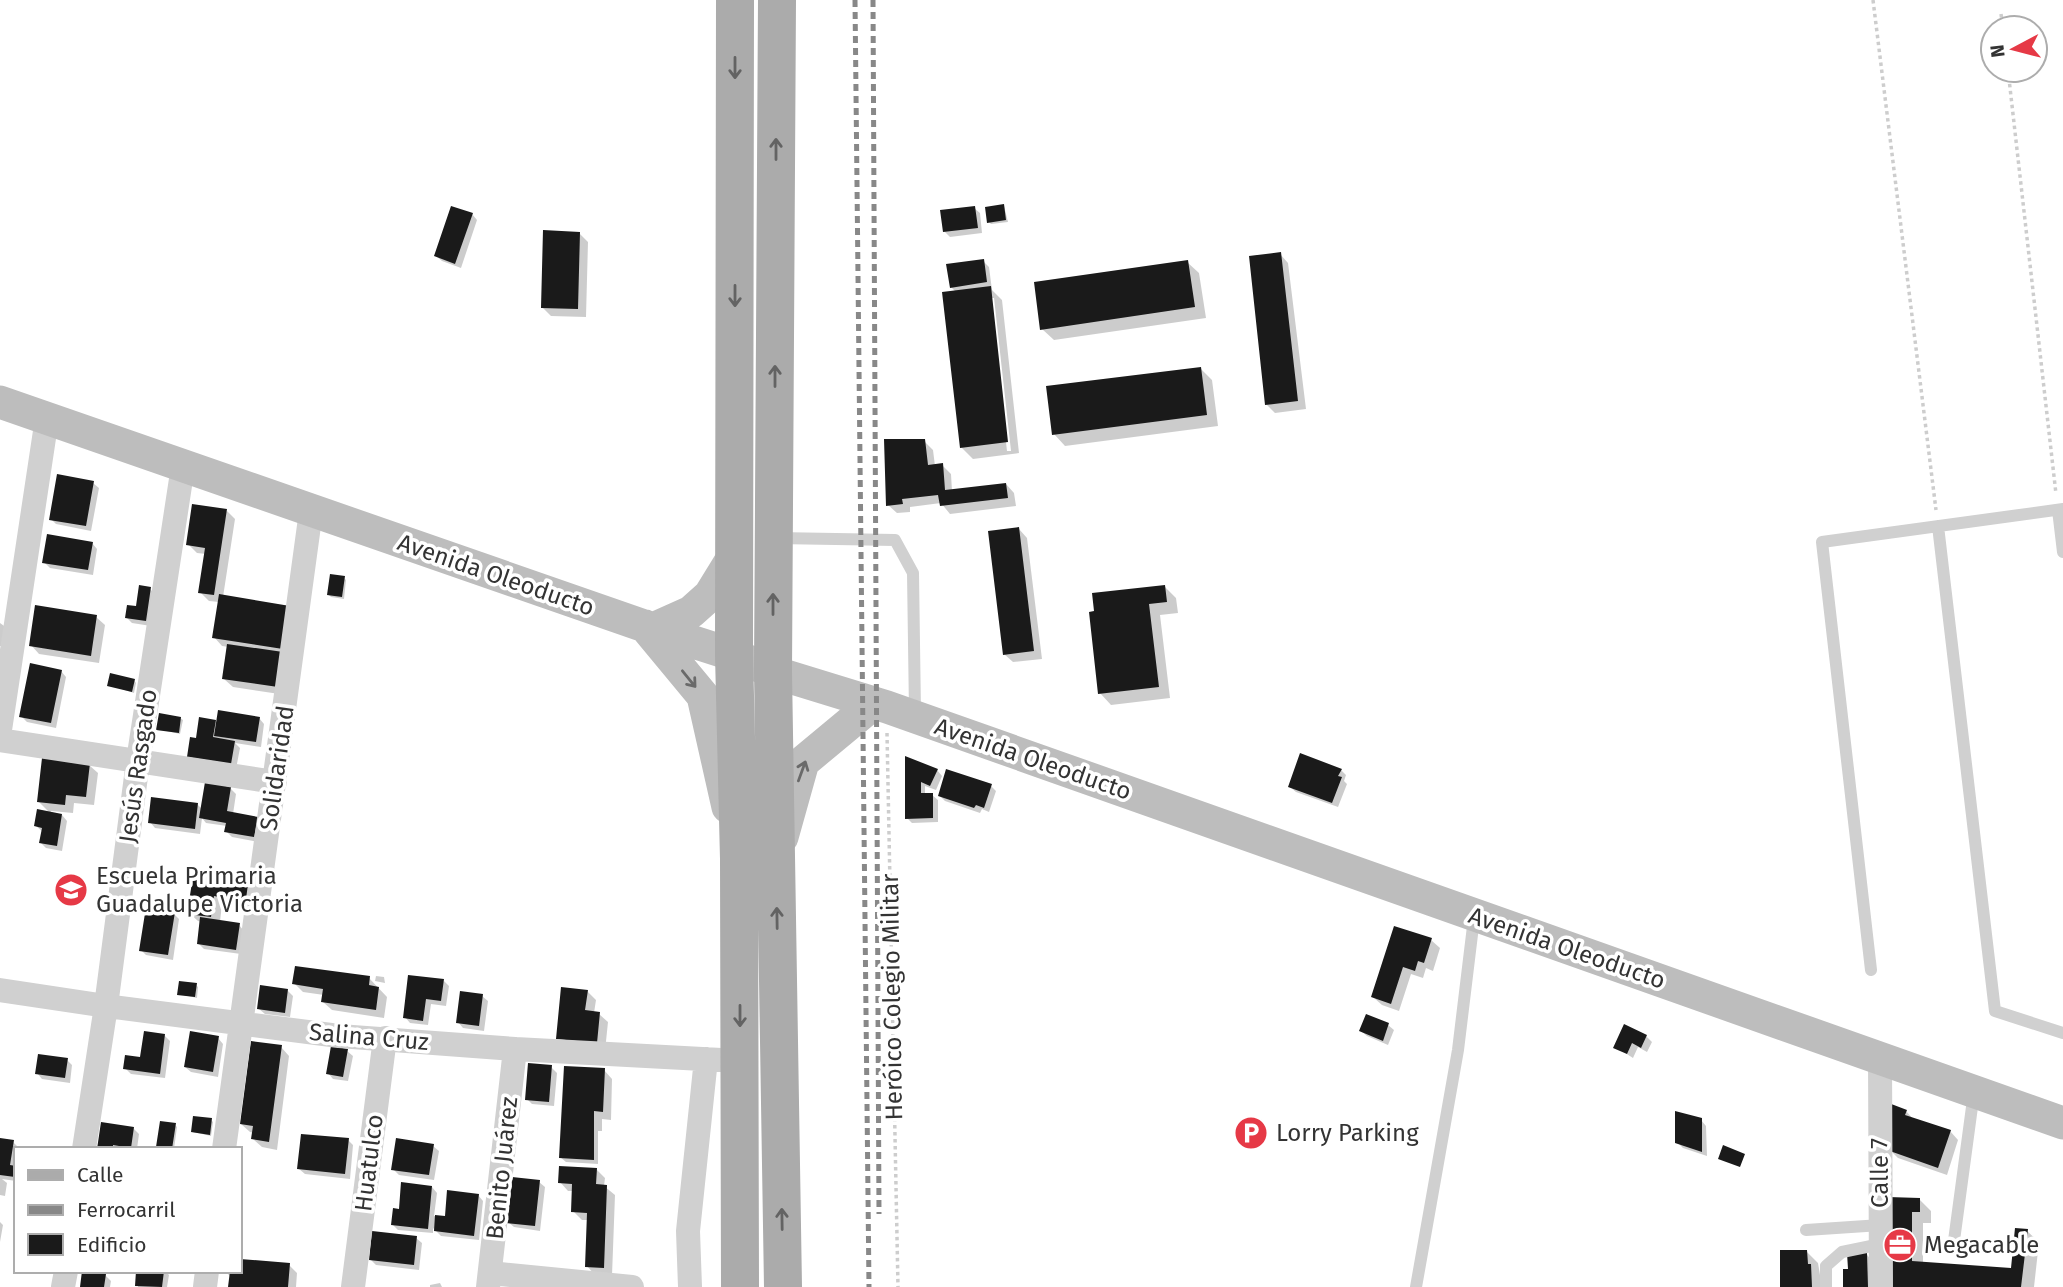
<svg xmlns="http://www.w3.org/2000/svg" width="2063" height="1287" viewBox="0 0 2063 1287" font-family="'Fira Sans',sans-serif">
	<rect width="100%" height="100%" fill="#fff"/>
	<!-- shadow -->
	<path fill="#0003" fill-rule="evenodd" d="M1004,206L1008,222L991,224L989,222Z
		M974,208L980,213L982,233L950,237L944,231Z
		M472,214L477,220L461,268L442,261L436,256Z
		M579,233L588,242L586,317L551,316L542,307Z
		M1280,254L1288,263L1306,409L1275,413L1266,404Z
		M983,261L989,267L992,290L1002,300L1019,453L973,459L961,447L956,292L951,287ZM990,298H994L1011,451H1007Z
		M1187,262L1199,273L1206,318L1054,340L1042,329Z
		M1200,368L1212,380L1218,426L1065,446L1054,434Z
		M924,441L933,450L935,466L942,465L951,474L952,491L1006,484L1014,493L1016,506L950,514L941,503L910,507V512L897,513L888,505Z
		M93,483L99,488L91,531L56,524L51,519Z
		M227,511L235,519L223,597L289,608L286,695L233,687L224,679L229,647L222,646L214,637L219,602L209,601L200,592L206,554L197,553L188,544Z
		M1019,529L1027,538L1042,659L1013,662L1004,654Z
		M92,543L97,549L93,575L50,568L44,562Z
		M344,578L346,580L344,599L331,597L329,595Z
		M1165,587L1176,598L1178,613L1160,615L1170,698L1111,705L1100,693L1091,613Z
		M150,589L155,594L151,626L132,623L127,618L138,608Z
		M96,617L105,625L99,663L39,654L31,645Z
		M0,623L7,628L4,646H0Z
		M61,671L66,677L56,728L27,722L21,716Z
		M134,680L136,683L134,693L109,685Z
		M180,718L183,720L180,734L158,729Z
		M259,718L264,724L261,747L235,743L240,748L236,769L197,740L200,719L218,722Z
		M907,758L937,770L942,776L936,790L925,786V795H932L938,800V822L912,823L907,818Z
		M89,765L98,773L94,805L74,803L73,813L51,811L50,813L39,802Z
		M1341,770L1346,775L1344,781L1347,784L1338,807L1296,792L1290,787Z
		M991,786L996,791L989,812L982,809L980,813L945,801L940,796Z
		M231,789L236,794L233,814L257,818L259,842L232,837L226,831L227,826L206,823L202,818L200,834L155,828L150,822L197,804L202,809Z
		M62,815L67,821L62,851L46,848L41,843L43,832L36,826Z
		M195,872L258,890L255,909L222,904L220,922L239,925L244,931L241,954L204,949L199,944L202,922L198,921L189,913Z
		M174,914L179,919L173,960L146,955L141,950Z
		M1395,928L1431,940L1440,948L1433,971L1426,968L1423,978L1411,974L1399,1011L1382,1005L1373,997Z
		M376,976L384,977L385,983L375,981Z
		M369,978L387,997L384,1018L332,1010L323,1002L324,995L303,992L294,983Z
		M444,981L449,986L446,1006L431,1004L428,1025L410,1023L405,1017Z
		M196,985L198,987L197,998L179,994Z
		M287,990L293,996L290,1017L265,1014L259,1009Z
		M587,991L596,1000L594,1013L599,1014L608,1022L605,1051L566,1047Z
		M482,996L488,1001L484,1031L463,1028L458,1022Z
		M1388,1025L1394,1030L1388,1045L1367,1036L1361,1031Z
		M164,1035L170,1041L165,1078L131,1074L125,1068L142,1059Z
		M1646,1036L1652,1042L1647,1052L1638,1047L1633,1058L1616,1047Z
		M218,1038L223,1044L218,1077L191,1072L185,1067Z
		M281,1047L289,1056L277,1150L262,1147L253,1139L254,1133L250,1132L241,1124Z
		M347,1051L353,1056L348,1081L333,1079L328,1073Z
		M67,1060L72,1065L70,1083L42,1079L37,1073Z
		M551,1067L557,1073L554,1106L532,1104L527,1099Z
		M604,1070L612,1079L611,1120L602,1119V1131H598V1164L566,1162L560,1157Z
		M1906,1111L1914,1120L1950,1131L1958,1140L1947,1175L1898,1158L1889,1149Z
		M211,1120L213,1122L211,1136L193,1132Z
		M1701,1120L1706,1126L1707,1156L1683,1148L1677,1142Z
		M175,1125L177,1127L174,1149H160L158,1147Z
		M133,1128L139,1134L137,1149H99Z
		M0,1140L13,1142L18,1147L16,1149V1181L2,1179L7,1183L5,1196L0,1195Z
		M348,1140L353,1145L350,1179L305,1174L299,1169Z
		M433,1146L439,1151L434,1180L399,1175L393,1169Z
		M596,1169L605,1178L604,1186L615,1195L612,1276L595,1275L587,1266L588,1220H582L573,1211L574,1191H568L560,1182Z
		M539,1182L545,1187L540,1231L514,1227L508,1222Z
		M432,1187L437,1193L434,1216L446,1218L478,1195L483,1201L479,1240L441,1236L433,1228V1233L398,1230L392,1224L400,1211Z
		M1890,1199H1919L1931,1211V1223H1923V1264L2013,1270L2027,1231L2039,1242L2034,1287H1890Z
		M0,1222L3,1225L0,1242Z
		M416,1238L422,1243L419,1270L376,1265L371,1260Z
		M1806,1251L1818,1263L1822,1287H1782Z
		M1867,1255L1878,1267V1287H1845L1849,1271Z
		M240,1260L289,1265L297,1273L296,1287H230L231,1277L225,1271H240Z
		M138,1271H165L169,1275L167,1287H138Z
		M105,1275L111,1281L110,1287H82Z
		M440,1283L442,1287H430V1285Z"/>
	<!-- building -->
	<path fill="#1a1a1a" d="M1004,204L1006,220L987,223L985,207Z
		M451,206L473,213L455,264L434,256Z
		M975,206L978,228L943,232L940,210Z
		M543,230L580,232L578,309L541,308Z
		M1281,252L1298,401L1265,405L1249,256Z
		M984,259L987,282L950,288L946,264Z
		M1188,260L1195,307L1040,330L1034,282Z
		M991,286L1008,442L960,448L942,292Z
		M1201,367L1207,415L1052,435L1046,386Z
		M884,439H925L928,465L943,463L945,490L1006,483L1008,498L940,506L938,495L902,499L903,504L886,506Z
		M57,474L94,481L86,526L49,520Z
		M192,504L227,509L214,595L198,593L205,548L186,545Z
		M1019,527L1034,651L1003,655L988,531Z
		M47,534L93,542L88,570L42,563Z
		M330,574L345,576L342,597L327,595Z
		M139,585L151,587L146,621L125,618L127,605L136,606Z
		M1165,585L1167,602L1149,604L1159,687L1098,694L1089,612L1094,611L1092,593Z
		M219,594L290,606L283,649L212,638Z
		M35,605L97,615L91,656L29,646Z
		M227,644L283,652L278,687L222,679Z
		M30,663L62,670L51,723L19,717Z
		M110,673L135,679L132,692L107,686Z
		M218,710L260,717L256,742L214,736Z
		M159,713L181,717L179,733L156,730Z
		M199,717L216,720L213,737L235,741L231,764L187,757L190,737L196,738Z
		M1300,753L1342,769L1338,776L1342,777L1332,803L1288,787Z
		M905,756L938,769L930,786L921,782V793H933V818L905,819Z
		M42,758L90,763L86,797L66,795L65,805L37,802Z
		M946,769L992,784L984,808L976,805L974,808L938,796Z
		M205,782L231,787L227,811L258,817L254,837L224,832L226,823L199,818Z
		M151,797L198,803L195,829L148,823Z
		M37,809L62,814L57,846L39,843L42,828L34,826Z
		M194,870L250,879L247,902L214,896L211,917L187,914Z
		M146,907L175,912L168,955L139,951Z
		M200,917L240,923L236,950L197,944Z
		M1394,926L1432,938L1424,963L1418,961L1415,971L1403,967L1391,1004L1371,997Z
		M295,966L370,976L369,985L379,987L376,1010L321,1002L323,989L292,984Z
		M408,975L444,979L441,1001L426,999L423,1021L403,1018Z
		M179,981L197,983L195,997L177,995Z
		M260,985L288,989L285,1013L257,1009Z
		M561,987L588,990L585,1010L600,1012L597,1043L556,1039Z
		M460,991L483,994L479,1026L456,1023Z
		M1366,1014L1389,1023L1383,1041L1359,1031Z
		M1624,1024L1647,1035L1641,1048L1632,1043L1627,1054L1613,1048Z
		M144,1031L165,1034L160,1074L123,1069L125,1055L140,1057Z
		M190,1031L219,1036L213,1072L184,1067Z
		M251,1041L282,1045L269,1142L251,1139L253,1126L240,1124Z
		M331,1046L348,1049L343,1077L326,1074Z
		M38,1054L68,1058L65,1078L35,1074Z
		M528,1063L552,1065L549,1102L525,1100Z
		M564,1066L605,1068L603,1112L594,1111V1160L559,1158Z
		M1886,1102L1907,1110L1905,1115L1951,1130L1938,1168L1887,1150Z
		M1675,1111L1702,1118V1152L1675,1143Z
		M193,1116L212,1118L210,1135L191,1132Z
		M160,1121L176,1123L172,1149L156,1147Z
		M101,1122L134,1127L131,1148L113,1145V1149H97Z
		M301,1134L349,1138L345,1174L297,1169Z
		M0,1138L14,1140L10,1165L16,1166L15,1177L0,1175Z
		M396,1138L434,1144L429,1175L391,1170Z
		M1723,1145L1745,1154L1740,1167L1718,1159Z
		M559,1166L597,1168L596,1184L607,1185L604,1268L585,1267L587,1213L571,1212L572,1184L558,1183Z
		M512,1177L540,1180L535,1226L506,1223Z
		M401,1182L432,1186L428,1229L391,1225L393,1208L399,1209Z
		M447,1190L479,1194L474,1236L434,1231L435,1215L445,1216Z
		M1888,1197L1920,1198V1212H1912V1261L2011,1268L2015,1228L2028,1229L2021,1287H1888Z
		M372,1231L417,1236L414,1265L369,1260Z
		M1780,1250H1807L1808,1264H1811L1812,1287H1780Z
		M1847,1253H1867L1868,1287H1843V1269H1848Z
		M240,1259L290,1263L288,1287H228L230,1271H240Z
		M82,1271L106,1274L104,1287H80Z
		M136,1271H164L162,1287L135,1286Z"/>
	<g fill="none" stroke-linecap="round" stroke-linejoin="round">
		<!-- path -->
		<path stroke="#cdcdcd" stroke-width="3.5" stroke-dasharray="3.5 3.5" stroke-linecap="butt" d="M1873,0L1936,510
			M2001,14L2003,28
			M2008,70L2056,494
			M887,733L898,1287"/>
		<!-- service -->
		<path stroke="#d0d0d0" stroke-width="12" d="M2058,510L2063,552
			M1938,526L1995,1011L2063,1033
			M776,538L895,540L913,573L915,713
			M1871,970L1822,542L2063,509
			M1806,1230L1881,1225
			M1953,1248L1974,1092
			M1416,1287L1458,1050L1474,918
			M1826,1287V1266L1842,1252L1881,1244"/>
		<!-- minor -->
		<path stroke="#d0d0d0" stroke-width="24" d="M0,730L47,418
			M0,740L275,782
			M0,990L106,1006L339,1036L515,1049L740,1061
			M1880,1058L1881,1287
			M84,1149L106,1006L138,761L183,466
			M224,1149L311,511
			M490,1273L632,1287
			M63,1287L66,1271
			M205,1287L207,1271
			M353,1287L385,1038
			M488,1287L515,1049
			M690,1287L688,1231L706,1059"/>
		<!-- secondary -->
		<path stroke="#bdbdbd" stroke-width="33" d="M0,402L653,629L734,655L773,672L887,707L2063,1123
			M645,626L703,696L728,807
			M653,629L691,612L710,595L734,556
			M782,837L803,762L874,703"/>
		<!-- primary -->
		<path stroke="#ababab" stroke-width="38" d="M735,0L734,655L739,859L740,1287
			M777,0L773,672L783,1287"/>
		<!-- rail -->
		<path stroke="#888" stroke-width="5" stroke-dasharray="7 5" stroke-linecap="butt" d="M855,0L869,1287
			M873,0L879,1214"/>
	</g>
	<!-- one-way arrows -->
	<defs><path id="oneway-shaft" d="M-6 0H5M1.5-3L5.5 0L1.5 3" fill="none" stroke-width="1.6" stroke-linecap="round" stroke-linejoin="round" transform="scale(1.75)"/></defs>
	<g stroke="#636363">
		<use href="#oneway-shaft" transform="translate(735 68) rotate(90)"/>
		<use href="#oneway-shaft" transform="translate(776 149) rotate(-90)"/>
		<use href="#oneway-shaft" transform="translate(735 296) rotate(90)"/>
		<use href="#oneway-shaft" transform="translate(775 376) rotate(-90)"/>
		<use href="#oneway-shaft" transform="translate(773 604) rotate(-90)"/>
		<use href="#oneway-shaft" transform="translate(777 918) rotate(-91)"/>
		<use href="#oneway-shaft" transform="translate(740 1016) rotate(90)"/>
		<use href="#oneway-shaft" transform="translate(782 1219) rotate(-91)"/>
	</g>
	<g stroke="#6a6a6a">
		<use href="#oneway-shaft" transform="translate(689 679) rotate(51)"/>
		<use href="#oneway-shaft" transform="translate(802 771) rotate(-70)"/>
	</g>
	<!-- icons -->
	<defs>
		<symbol id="school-disc" viewBox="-11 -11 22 22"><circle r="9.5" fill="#e63946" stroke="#fff"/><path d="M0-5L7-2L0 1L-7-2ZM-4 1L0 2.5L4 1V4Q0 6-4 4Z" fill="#fff"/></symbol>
		<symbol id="parking-disc" viewBox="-11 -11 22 22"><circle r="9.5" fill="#e63946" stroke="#fff"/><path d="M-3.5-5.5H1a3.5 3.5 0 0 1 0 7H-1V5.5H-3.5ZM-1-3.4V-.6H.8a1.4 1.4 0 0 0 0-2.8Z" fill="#fff"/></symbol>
		<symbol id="office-disc" viewBox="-11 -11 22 22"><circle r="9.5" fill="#e63946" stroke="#fff"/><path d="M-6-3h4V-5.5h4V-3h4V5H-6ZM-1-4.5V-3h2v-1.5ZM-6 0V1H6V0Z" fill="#fff"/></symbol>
	</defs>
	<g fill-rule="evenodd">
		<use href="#school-disc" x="52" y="871" width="38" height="38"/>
		<use href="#parking-disc" x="1232" y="1114" width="38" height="38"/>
		<use href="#office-disc" x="1881" y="1226" width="38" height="38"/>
	</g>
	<g text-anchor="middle" stroke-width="7" stroke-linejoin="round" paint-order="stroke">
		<!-- street labels -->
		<g font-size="24" fill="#333" stroke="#fff">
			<text transform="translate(496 575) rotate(19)" y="8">Avenida Oleoducto</text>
			<text transform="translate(1033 759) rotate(19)" y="8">Avenida Oleoducto</text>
			<text transform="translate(138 766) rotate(-82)" y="8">Jesús Rasgado</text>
			<text transform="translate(277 768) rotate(-82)" y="8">Solidaridad</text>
			<text transform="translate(1567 948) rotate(19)" y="8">Avenida Oleoducto</text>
			<text transform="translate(892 997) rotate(-91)" y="8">Heróico Colegio Militar</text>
			<text transform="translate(369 1037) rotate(5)" y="8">Salina Cruz</text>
			<text transform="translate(369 1163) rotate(-83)" y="8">Huatulco</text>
			<text transform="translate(502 1168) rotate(-84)" y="8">Benito Juárez</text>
			<text transform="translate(1880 1173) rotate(-90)" y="8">Calle 7</text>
		</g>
		<!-- poi labels -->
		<g font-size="24" fill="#333" stroke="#fff" text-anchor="start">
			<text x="96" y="884">Escuela Primaria<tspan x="96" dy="28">Guadalupe Victoria</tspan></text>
			<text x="1276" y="1141">Lorry Parking</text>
			<text x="1924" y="1253">Megacable</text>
		</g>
	</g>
	<!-- legend -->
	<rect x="14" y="1147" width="228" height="126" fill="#ffffff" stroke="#adadad" stroke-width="2"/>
	<rect x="28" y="1170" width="35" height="10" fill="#ababab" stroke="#adadad" stroke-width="2"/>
	<text x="77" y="1182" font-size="21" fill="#333333">Calle</text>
	<rect x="28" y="1205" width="35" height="10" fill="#888888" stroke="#adadad" stroke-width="2"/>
	<text x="77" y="1217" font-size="21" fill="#333333">Ferrocarril</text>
	<rect x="28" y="1234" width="35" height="21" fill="#1a1a1a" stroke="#adadad" stroke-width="2"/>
	<text x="77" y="1252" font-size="21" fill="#333333">Edificio</text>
	<!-- north arrow -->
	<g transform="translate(2014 49) rotate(263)"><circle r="33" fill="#ffffff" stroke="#adadad" stroke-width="2"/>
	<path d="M0-5L12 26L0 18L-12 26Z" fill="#e63946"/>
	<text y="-10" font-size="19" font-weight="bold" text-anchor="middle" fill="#333333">N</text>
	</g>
</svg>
